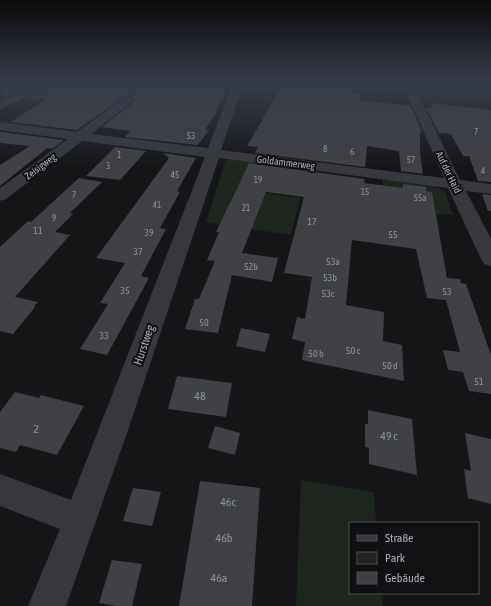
<svg xmlns="http://www.w3.org/2000/svg" width="491" height="606" viewBox="0 0 491 606" font-family="'Asap Condensed',sans-serif">
	<rect width="100%" height="100%" fill="#161618"/>
	<!-- green -->
	<path fill="#1e261f" d="M426,84H486L491,97V103L426,96Z
		M230,159L276,165L274,171L242,187L238,186L231,199L224,225L206,222L225,161Z
		M383,179L434,186L445,191L453,215L436,214L432,192L407,188L381,206Z
		M265,193L300,198L291,235L251,229Z
		M301,480L374,492L376,523H350V593H382L383,606H296Z"/>
	<!-- building -->
	<path fill="#404145" d="M4,84H35L8,96L3,95Z
		M52,84H79L137,90L142,85L175,88L178,84H227L215,115L205,130H209L198,145L125,137L130,131L102,127L135,101L132,96L123,97L77,130L11,122L45,100L27,98L51,87Z
		M283,84H353L350,93L360,94L359,100L411,106L422,132H420V153L423,174L401,171L399,151L367,146L365,167L255,153L258,147L247,146Z
		M431,103L491,110V182L478,181L469,156H463L451,134L439,133L426,108H432Z
		M0,132L64,140L52,149L45,148L46,149L0,186V165L30,146L0,143Z
		M115,147L146,151L120,180L86,176Z
		M163,153L196,158L177,191L180,192L160,228L166,229L141,276L149,278L107,355L80,349L108,304L100,303L125,263L96,258L169,158Z
		M249,163L365,179L364,183L403,188V184L426,187V191L432,192L447,278L460,279L461,283L466,284L491,355V394L469,391L463,372L448,370L443,350L460,352L446,300L427,298L416,249L352,240L346,305L384,312L383,341L402,345L404,381L302,360L305,342L292,339L297,317L305,319L312,277L284,273L304,197L266,192L242,253L278,258L272,282L232,275L218,333L185,329L195,299H199L215,261L207,260L219,232H216Z
		M79,178L102,182L70,213L73,214L55,232L70,235L15,297L38,302L34,306L35,307L13,334L0,331V247L28,221L31,222Z
		M482,194L491,195V211H488Z
		M241,328L270,334L265,352L236,346Z
		M177,376L232,383L226,417L168,409Z
		M15,392L39,398L41,395L84,406L57,455L20,445L16,452L0,448V412Z
		M368,410L412,419L417,475L369,464V448L365,447V424H368Z
		M215,426L240,433L235,455L208,448Z
		M465,433L491,439V504L468,498L464,469L471,471Z
		M200,481L260,488L252,606H179Z
		M133,488L161,492L152,526L123,521Z
		M112,560L142,564L132,606H117L99,603Z"/>
	<g fill="none" stroke-linecap="round" stroke-linejoin="round">
		<!-- street -->
		<path fill="#37383d" fill-rule="evenodd" d="M38,84H51L50,86L0,109V101Z
			M233,84H243L221,150L444,178L403,84H413L460,180L491,184V194L466,191L491,239V266L484,264L481,259L448,188L219,158L128,430L66,606H28L60,529L0,506V474L71,500L205,157L82,141L6,199L0,201V188L68,139L0,130V122L77,132L124,98H132L134,100L132,102L91,134L208,148Z"/>
	</g>
	<!-- sky -->
	<linearGradient id="sky" x2="0" y2="1"><stop stop-color="#0c0c0d"/><stop offset="0.5" stop-color="#363c48"/><stop offset="1" stop-color="#363c48" stop-opacity="0"/></linearGradient>
	<rect width="491" height="168" fill="url(#sky)"/>
	<g text-anchor="middle" stroke-width="4" stroke-linejoin="round" paint-order="stroke">
		<!-- far-number labels -->
		<g font-size="9" fill="#8e929b">
			<text x="476" y="135">7</text>
			<text x="191" y="139">53</text>
			<text x="325" y="152">8</text>
			<text x="352" y="155">6</text>
			<text x="119" y="158">1</text>
			<text x="411" y="163">57</text>
			<text x="108" y="169">3</text>
			<text x="483" y="174">4</text>
			<text x="175" y="178">45</text>
			<text x="258" y="183">19</text>
			<text x="365" y="195">15</text>
			<text x="74" y="198">7</text>
			<text x="420" y="201">55a</text>
			<text x="157" y="208">41</text>
			<text x="246" y="211">21</text>
			<text x="54" y="221">9</text>
		</g>
		<!-- far-street labels -->
		<g font-size="10" fill="#a8adb8" stroke="#111113">
			<text transform="translate(286 162) rotate(7)" y="4">Goldammerweg</text>
			<text transform="translate(40 166) rotate(-37)" y="4">Zeisigweg</text>
			<text transform="translate(449 172) rotate(64)" y="4">Auf der Haid</text>
		</g>
		<!-- number labels -->
		<g font-size="10" fill="#8e929b">
			<text x="312" y="225">17</text>
			<text x="38" y="234">11</text>
			<text x="149" y="236">39</text>
			<text x="393" y="238">55</text>
			<text x="138" y="255">37</text>
			<text x="333" y="265">53a</text>
			<text x="251" y="270">52b</text>
			<text x="330" y="281">53b</text>
			<text x="125" y="294">35</text>
			<text x="447" y="295">53</text>
			<text x="328" y="297">53c</text>
			<text x="204" y="326">50</text>
			<text x="104" y="339">33</text>
			<text x="353" y="354">50 c</text>
			<text x="316" y="357">50 b</text>
			<text x="390" y="369">50 d</text>
			<text x="479" y="385">51</text>
		</g>
		<!-- street labels -->
		<g font-size="12" fill="#a8adb8" stroke="#111113">
			<text transform="translate(144 345) rotate(-71)" y="4">Hurstweg</text>
		</g>
		<!-- near-number labels -->
		<g font-size="12" fill="#8e929b">
			<text x="200" y="400">48</text>
			<text x="36" y="433">2</text>
			<text x="389" y="440">49 c</text>
			<text x="228" y="506">46c</text>
			<text x="224" y="542">46b</text>
			<text x="219" y="582">46a</text>
		</g>
	</g>
	<!-- legend -->
	<rect x="349" y="522" width="130" height="72" fill="#111113" stroke="#4d4f55"/>
	<rect x="357" y="535" width="20" height="6" fill="#37383d" stroke="#4d4f55"/>
	<text x="385" y="542" font-size="12" fill="#a8adb8">Straße</text>
	<rect x="357" y="552" width="20" height="12" fill="#1e261f" stroke="#4d4f55"/>
	<text x="385" y="562" font-size="12" fill="#a8adb8">Park</text>
	<rect x="357" y="572" width="20" height="12" fill="#404145" stroke="#4d4f55"/>
	<text x="385" y="582" font-size="12" fill="#a8adb8">Gebäude</text>
</svg>
